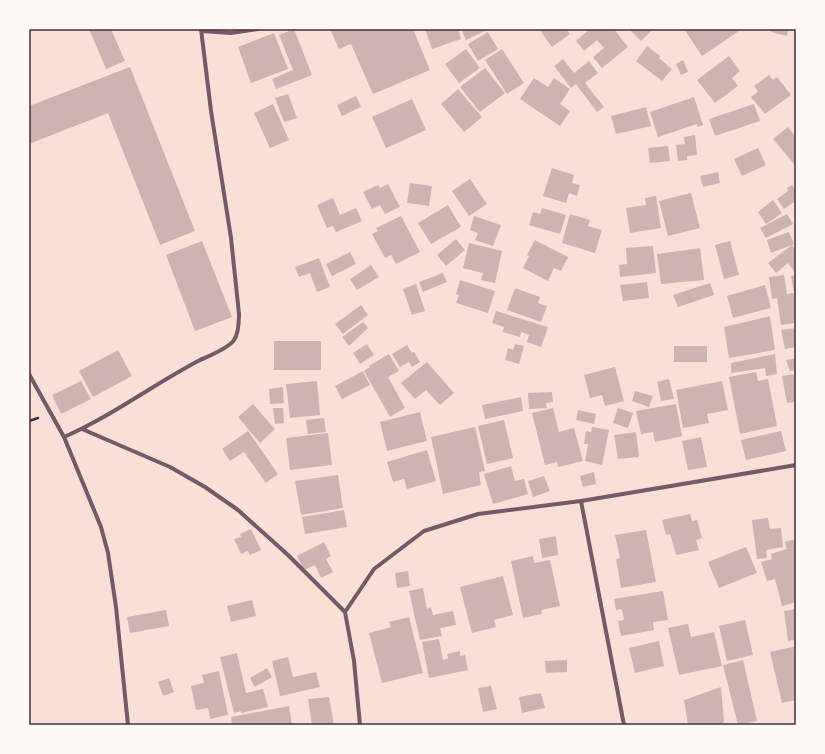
<svg xmlns="http://www.w3.org/2000/svg" width="825" height="754" viewBox="0 0 825 754" font-family="'Noto Sans',sans-serif">
	<rect width="100%" height="100%" fill="#f7e1d7"/>
	<!-- building -->
	<path fill="#ccb4b1" d="M89,29H111L125,61L106,69Z
		M294,29L312,75L276,89L272,79L293,70L279,35Z
		M330,29H413L430,70L373,94L351,44L339,49Z
		M425,29H458L461,39L432,49Z
		M461,29H487V30L466,40Z
		M539,29H566L570,34L552,47Z
		M590,29H614L628,47L602,68L593,57L604,48L597,40L584,51L576,41Z
		M629,29H653L641,41Z
		M684,29H742L702,56Z
		M772,29H788L787,36L771,32Z
		M488,32L498,49L478,61L468,44Z
		M274,33L288,69L251,83L238,47Z
		M647,46L660,56L659,58L672,69L662,81L636,61Z
		M466,49L480,68L459,83L445,64Z
		M502,49L524,83L507,94L485,60Z
		M729,56L740,71L732,78L738,86L715,103L697,80Z
		M563,59L574,73L589,61L598,73L585,83L604,107L597,112L576,84L571,88L554,66Z
		M683,60L688,72L681,75L676,64Z
		M130,67L195,231L160,245L108,113L29,144V106Z
		M485,68L505,93L480,112L460,87Z
		M769,75L773,80L777,77L791,95L765,114L751,97L758,92L754,86Z
		M534,78L548,87L554,78L570,89L560,104L570,111L560,126L520,99Z
		M458,89L482,117L464,132L441,104Z
		M288,94L297,118L284,122L275,98Z
		M356,96L361,107L342,116L337,105Z
		M694,97L703,125L698,127L697,124L658,137L650,112Z
		M412,99L426,130L386,148L372,117Z
		M273,104L289,140L270,148L254,113Z
		M754,104L760,121L715,136L709,119Z
		M646,107L651,126L616,134L611,116Z
		M788,127L796,137V162L794,164L773,139Z
		M695,135L697,155L687,156V160L678,161L676,145L685,144L684,137Z
		M668,146L670,161L650,163L648,148Z
		M758,148L766,165L742,176L734,159Z
		M552,168L574,175L572,183L580,185L577,196L569,193L566,203L543,196Z
		M718,172L720,183L703,187L700,176Z
		M470,179L487,204L469,216L452,191Z
		M410,183L432,186L429,206L407,203Z
		M388,184L400,207L385,214L380,205L372,209L363,192L378,185L380,188Z
		M792,185L796,190V204L794,202L784,209L777,199L788,191L787,188Z
		M691,193L700,228L668,236L659,201Z
		M656,196L661,228L630,233L626,208L646,205L645,198Z
		M333,198L340,215L356,208L362,221L336,232L333,226L327,228L317,205Z
		M773,200L782,213L766,224L758,212Z
		M448,205L461,227L431,244L418,223Z
		M542,208L566,215L560,234L529,225L533,212L540,214Z
		M570,214L590,220L588,226L602,230L595,253L562,243Z
		M787,214L793,224L766,238L760,228Z
		M401,216L420,252L396,264L391,255L385,258L372,234L378,231L376,228Z
		M474,216L501,225L493,246L475,240L478,233L470,230Z
		M789,232L794,244L771,253L767,240Z
		M456,239L465,250L446,266L437,255Z
		M535,240L568,257L561,271L554,268L548,281L523,268L529,256L527,255Z
		M202,241L232,317L195,331L166,255Z
		M730,241L739,275L724,279L715,245Z
		M469,243L502,251L495,283L481,280L483,273L463,268Z
		M792,245L796,251V269L794,271L788,263L776,273L768,263Z
		M653,246L656,273L620,277L619,265L627,264L626,248Z
		M700,248L704,280L661,284L657,254Z
		M350,252L356,264L332,276L326,264Z
		M319,258L330,287L317,292L310,273L299,277L295,267Z
		M371,265L379,277L357,290L350,279Z
		M443,273L447,282L423,292L419,282Z
		M784,275L787,294L794,293L791,276L796,275V323L781,325L777,298L772,299L769,277Z
		M460,280L495,291L488,313L456,303L459,295L456,294Z
		M647,282L649,298L623,301L620,285Z
		M710,283L714,295L678,307L673,295Z
		M416,284L425,311L412,315L403,289Z
		M765,285L771,308L733,318L727,296Z
		M515,288L540,297L538,303L547,306L541,322L507,310Z
		M361,305L368,315L343,334L335,324Z
		M496,311L548,327L541,347L527,342L529,335L521,332L520,337L503,332L504,327L492,323Z
		M770,316L775,350L729,358L724,327Z
		M363,322L368,328L349,346L342,337Z
		M796,328V347L785,349L781,330Z
		M274,341H321V370H274Z
		M367,344L374,355L360,364L353,353Z
		M515,344L524,346L519,364L505,360L508,348L513,350Z
		M407,345L412,353L414,352L420,362L412,367L409,362L400,367L392,354Z
		M674,346H707V362H674Z
		M118,350L132,376L93,397L79,371Z
		M389,354L399,371L388,377L405,408L390,417L364,371L370,367L369,366Z
		M775,354L777,374L766,376L765,368L731,373V363Z
		M796,358V370L790,371L786,360Z
		M427,362L454,393L440,405L426,390L415,399L401,383Z
		M615,367L624,401L605,406L602,395L590,398L584,375Z
		M363,371L370,385L342,399L335,386Z
		M756,372L758,381L768,379L777,426L740,434L729,377Z
		M796,374V402L787,403L782,376Z
		M669,379L674,399L661,401L657,382Z
		M81,381L91,399L61,414L52,395Z
		M317,381L320,415L290,418L286,384Z
		M722,381L728,410L707,414L709,423L683,428L676,390Z
		M283,387L284,403L270,404L269,389Z
		M635,391L653,396L649,407L632,401Z
		M552,392L553,402L546,403L547,408L529,409L528,393Z
		M521,397L523,411L485,419L482,405Z
		M253,404L275,429L260,443L238,417Z
		M676,404L682,436L655,442L653,432L641,434L636,411Z
		M273,408H283L284,423L275,424Z
		M553,408L559,432L574,428L583,461L558,467L557,462L545,465L532,413Z
		M618,408L633,413L628,428L613,423Z
		M578,410L596,414L594,424L576,420Z
		M420,412L427,441L387,451L380,422Z
		M324,418L326,432L308,434L306,420Z
		M504,420L513,458L487,464L478,426Z
		M475,427L485,471L479,472L481,485L443,494L431,437Z
		M592,427L609,430L602,465L585,461L588,444H584L586,431L591,432Z
		M248,431L278,474L266,483L244,452L230,461L222,449Z
		M781,431L786,451L746,460L741,440Z
		M636,432L639,457L618,459L614,435Z
		M328,433L332,465L290,470L286,438Z
		M701,437L707,467L688,470L682,441Z
		M427,450L436,481L407,489L404,479L393,482L387,462Z
		M511,466L515,481L524,479L528,494L493,504L484,474Z
		M594,472L596,484L583,487L580,476Z
		M338,475L343,508L301,515L295,481Z
		M544,476L550,491L533,497L528,481Z
		M344,510L347,527L305,534L302,517Z
		M690,514L692,521L697,520L702,538L696,540L699,550L676,555L670,534L666,535L662,520Z
		M768,518L770,529L781,528L783,547L766,550L767,558L757,559L752,520Z
		M251,529L261,550L250,555L248,551L241,554L234,539L241,537L240,534Z
		M646,530L656,582L621,588L616,559L620,558L615,535Z
		M556,536L558,555L542,558L539,539Z
		M796,539V602L782,606L775,579L767,581L761,562L772,559L771,554L787,549L785,542Z
		M324,542L331,556L326,559L333,572L321,578L315,565L304,570L297,556Z
		M746,547L757,573L719,588L708,562Z
		M533,556L534,563L550,560L560,606L541,610L542,614L523,618L511,561Z
		M408,571L410,586L397,588L395,573Z
		M503,576L513,615L494,620L496,627L472,633L460,587Z
		M423,588L427,609L431,607L433,615L453,611L456,625L440,628L442,636L420,640L409,591Z
		M663,591L668,620L653,622L654,630L621,636L618,621L624,620L622,609L616,610L614,599Z
		M252,600L256,616L231,622L227,606Z
		M796,609V640L788,641L784,611Z
		M166,610L169,626L130,633L127,617Z
		M409,617L423,673L382,683L369,633L391,627L389,622Z
		M745,620L753,655L727,661L719,626Z
		M688,624L691,637L714,632L722,666L679,675L668,628Z
		M439,639L443,660L448,658L447,654L460,651V656L465,655L468,670L429,678L422,642Z
		M659,641L664,666L635,673L629,648Z
		M796,646V652L794,653L796,663V700L782,703L770,652Z
		M237,653L246,693L263,689L268,707L241,713V711L234,713L220,657Z
		M288,657L293,677L316,672L320,687L280,696L272,661Z
		M567,660V672L546,673L545,661Z
		M743,660L757,721L738,725L723,665Z
		M267,668L272,677L255,687L250,678Z
		M219,671L228,715L210,719L208,708L196,710L191,686L204,683L202,675Z
		M169,678L174,692L163,696L158,682Z
		M491,686L497,709L483,712L478,688Z
		M721,687L724,722L717,725H688L684,700Z
		M541,693L545,708L522,713L519,697Z
		M329,697L334,725H312L308,699Z
		M289,706L292,725H232L231,717Z"/>
	<g fill="none" stroke-linecap="round" stroke-linejoin="round">
		<!-- path -->
		<path stroke="#4a2c40" stroke-width="2.5" d="M29,421L38,418"/>
		<!-- minor -->
		<path stroke="#755966" stroke-width="4" d="M201,31L231,33L258,29
			M29,374L64,437L101,527L108,553L116,607L128,725
			M82,429L170,467L205,487L238,510L288,555L345,612L354,661L360,725
			M64,437C112,416 154,384 200,360C209,356 229,348 234,340C239,333 239,322 239,314L231,238L211,111L201,29
			M581,501L624,725
			M345,612L374,569L424,531L478,514L581,501L796,465"/>
	</g>
	<!-- border -->
	<rect width="825" height="754" fill="none" stroke="#fffaf5" stroke-width="60"/>
	<rect x="30" y="30" width="765" height="694" fill="none" stroke="#4a2c40" stroke-width="1.5"/>
</svg>
